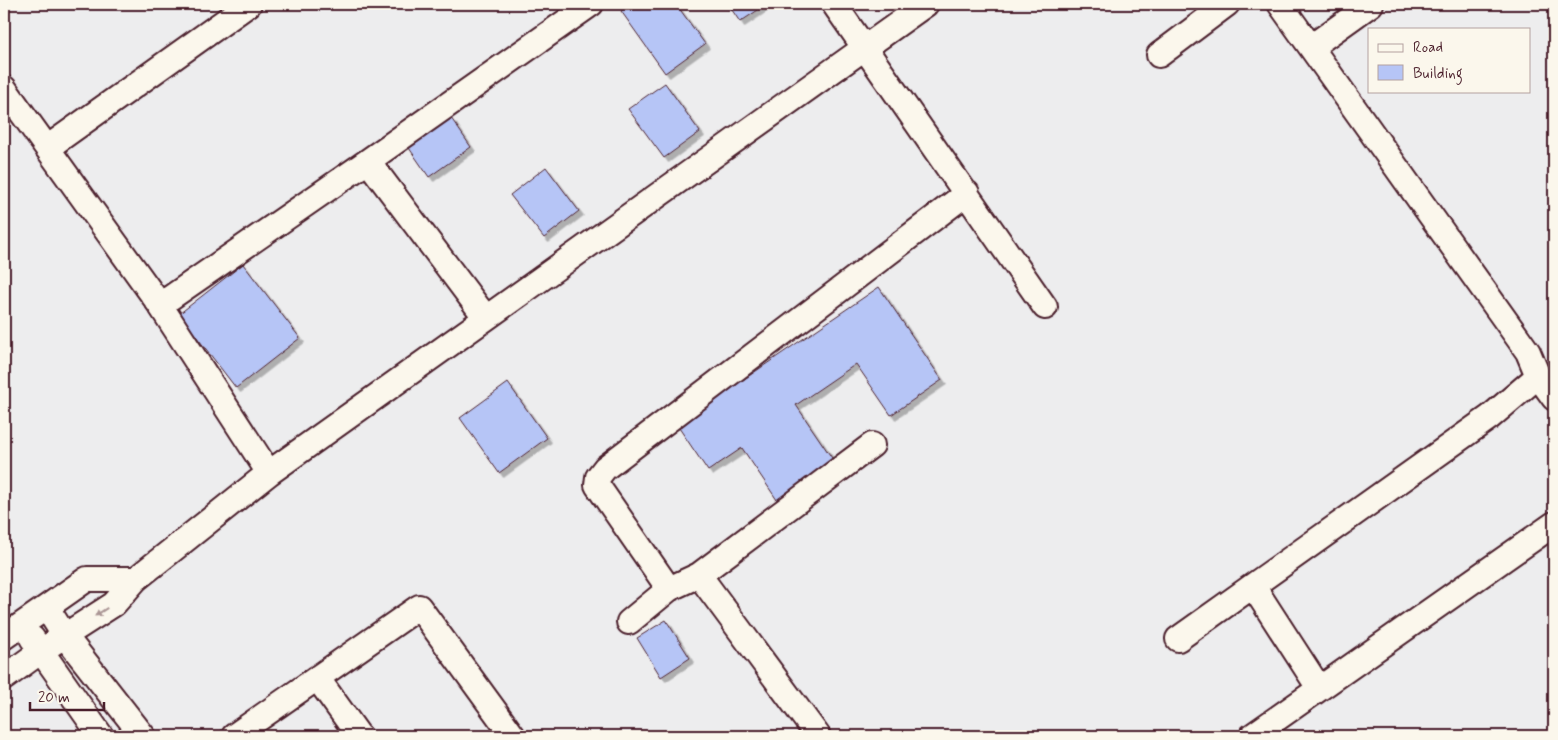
<svg xmlns="http://www.w3.org/2000/svg" width="1558" height="740" viewBox="0 0 1558 740" font-family="Mynerve,sans-serif">
	<defs>
		<filter id="shadow"><feDropShadow dx="4.5" dy="4.5" stdDeviation="0" flood-color="#0004"/></filter>
	</defs>
	<rect width="100%" height="100%" fill="#ededee"/>
	<filter id="ink" filterUnits="userSpaceOnUse"><feTurbulence type="fractalNoise" baseFrequency=".02" numOctaves="2"/><feDisplacementMap in="SourceGraphic" scale="10" xChannelSelector="R" yChannelSelector="G"/><feConvolveMatrix kernelMatrix="1 2 1 2 8 2 1 2 1" color-interpolation-filters="sRGB"/></filter>
	<g filter="url(#ink)">
		<!-- building -->
		<path fill="#b6c5f6" stroke="#4a1f2b" filter="url(#shadow)" d="M631,4H676L705,44L665,73L621,11Z
			M728,4H767L740,22Z
			M665,83L700,132L664,158L628,109Z
			M451,118L471,147L429,177L409,148Z
			M546,167L579,211L544,238L510,195Z
			M243,264L300,338L236,388L179,314Z
			M879,287L942,380L891,415L856,364L796,405L834,461L777,500L742,448L708,471L677,425Z
			M508,383L547,438L499,473L460,418Z
			M666,620L690,658L661,677L637,638Z"/>
		<g fill="none" stroke-linecap="round" stroke-linejoin="round">
			<defs>
				<path id="street" d="M834,4L1045,307
					M1280,4L1528,352L1538,376L1554,398
					M1311,47L1371,4
					M1159,55L1227,4
					M4,88L160,305L269,473
					M47,148L249,4
					M368,161L591,4
					M160,305L368,161L486,318
					M699,575L818,736
					M1253,586L1319,688
					M669,589L597,485L598,477L605,468L967,193
					M47,608L64,635L143,736
					M629,622L669,589L699,575L872,445
					M4,637L87,579H136
					M32,638L101,736
					M1178,639L1490,417L1538,376
					M4,678L41,651L114,604L136,579L269,473L926,4
					M318,679L359,736
					M234,736L419,607L513,736
					M1252,736L1554,524"/>
			</defs>
			<!-- street casing -->
			<use href="#street" stroke="#4a1f2b" stroke-width="28"/>
			<!-- street -->
			<use href="#street" stroke="#fbf7ec" stroke-width="24"/>
		</g>
		<!-- one-way arrows -->
		<defs><path id="oneway-solid" d="M-6-.8H1V-3.2L6.5 0L1 3.2V.8H-6Z" transform="scale(1.25)"/></defs>
		<use fill="#ab9695" href="#oneway-solid" transform="translate(101 612) rotate(147)"/>
	</g>
	<!-- margin -->
	<rect width="1558" height="740" fill="none" stroke="#fbf7ec" stroke-width="20"/>
	<rect x="10" y="10" width="1538" height="720" fill="none" stroke="#4a1f2b" stroke-width="2" filter="url(#ink)"/>
	<!-- legend -->
	<rect x="1368" y="28" width="162" height="65" fill="#fbf7ec" stroke="#b4a19f"/>
	<rect x="1378" y="44" width="25" height="8" fill="#fbf7ec" stroke="#b4a19f"/>
	<text x="1413" y="52" font-size="15" fill="#4a1f2b">Road</text>
	<rect x="1378" y="65" width="25" height="15" fill="#b6c5f6" stroke="#b4a19f"/>
	<text x="1413" y="78" font-size="15" fill="#4a1f2b">Building</text>
	<!-- scale -->
	<path d="M30 702v8h74v-8" fill="none" stroke="#4a1f2b" stroke-width="2.5"/>
	<text x="38" y="702" font-size="15" fill="#4a1f2b" stroke="#fbf7ec" stroke-width="4" paint-order="stroke">20 m</text>
</svg>
